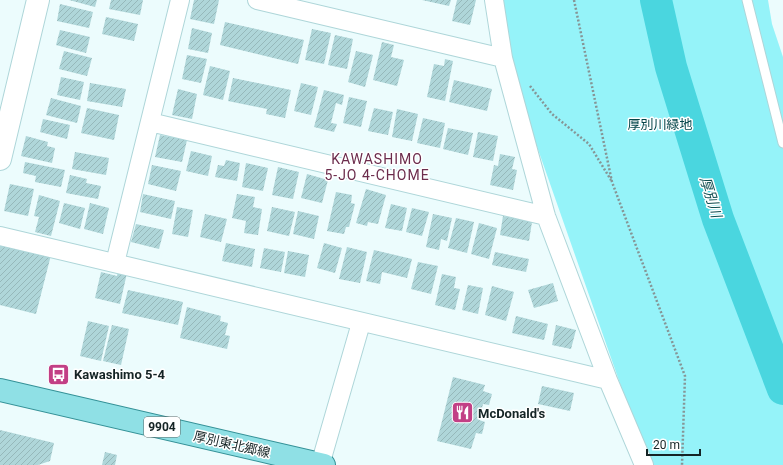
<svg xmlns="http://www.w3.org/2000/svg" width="783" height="465" viewBox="0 0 783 465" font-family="Roboto,'Noto Sans JP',sans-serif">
	<defs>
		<pattern id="building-hatch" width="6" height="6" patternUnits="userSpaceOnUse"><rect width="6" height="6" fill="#afd6d9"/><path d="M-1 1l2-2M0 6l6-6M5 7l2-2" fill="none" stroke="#96b8ba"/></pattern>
	</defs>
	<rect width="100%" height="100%" fill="#ecfcfd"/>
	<!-- park -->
	<path fill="#95f3f9" d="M499,0H768L772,24L783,57V465H650L644,452L513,78Z"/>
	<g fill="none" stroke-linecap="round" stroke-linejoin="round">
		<!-- river -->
		<path stroke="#4ad6df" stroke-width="32" d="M656,0L671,67L718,219L783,389"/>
	</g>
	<!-- building -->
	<path fill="url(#building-hatch)" d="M69,0H97L95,7Z
		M111,0H143L140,15L109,9Z
		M194,0H219L214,24L190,19Z
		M422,0H451L449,6Z
		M457,0H476L470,25L452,21Z
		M60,4L93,12L89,28L57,21Z
		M106,17L138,24L134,41L102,34Z
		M225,22L304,40L298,64L220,45Z
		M192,28L212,33L208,53L188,49Z
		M312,29L331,33L324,64L305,60Z
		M60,30L90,37L86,53L56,45Z
		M335,35L353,39L347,69L328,65Z
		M382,42L394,45L391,57L404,60L397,86L373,80Z
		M64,51L92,58L87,76L59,69Z
		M356,51L373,55L365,87L348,82Z
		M187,55L207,59L201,83L182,79Z
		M445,59L453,61L445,101L427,97L434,64L444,66Z
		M210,66L230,71L223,100L203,95Z
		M61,77L84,82L80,100L57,95Z
		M233,78L291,90L285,118L266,114L267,109L228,101Z
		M454,80L492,89L487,111L449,102Z
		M90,83L126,89L122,107L87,101Z
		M301,83L318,87L311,115L294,111Z
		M178,89L197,94L192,119L172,115Z
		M324,90L344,95L342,105L336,103L331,123L337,124L334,132L314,127Z
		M349,97L367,101L361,127L343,123Z
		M51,98L81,106L77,123L46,115Z
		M87,108L119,115L114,140L81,133Z
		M374,108L393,112L388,135L368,131Z
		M397,109L418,114L412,141L392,137Z
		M423,118L445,123L440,148L417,143Z
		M43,119L70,125L67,139L40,132Z
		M448,128L473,133L468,155L443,149Z
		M478,132L498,136L493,161L473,157Z
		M160,135L187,140L182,162L155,157Z
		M26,136L48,142L47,146L55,148L52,163L21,156Z
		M191,151L212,156L208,176L186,171Z
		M75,152L109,158L106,175L72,169Z
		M500,154L515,157L512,169L517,170L513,190L490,185L494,165L498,166Z
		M226,160L240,163L237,181L215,177L218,165L224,166Z
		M25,162L65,170L61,187L35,182L36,176L23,173Z
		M246,163L268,168L263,191L242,187Z
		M152,165L181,171L176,191L148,184Z
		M278,167L299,172L293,199L272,195Z
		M307,174L328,180L322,203L301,198Z
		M70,175L87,179L86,183L101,186L98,199L66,193Z
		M10,184L34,189L28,216L4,211Z
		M366,189L386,195L378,224L368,222L367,226L356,223Z
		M336,192L352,195L351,203L355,204L349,227H346L344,234L327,231Z
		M143,194L175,201L171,219L140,212Z
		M237,194L255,197L253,207L262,209L258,235L244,233L246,221L232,218Z
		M39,195L60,201L51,236L35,232L39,217L34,216Z
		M64,203L85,208L80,229L59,223Z
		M90,203L109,208L103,234L84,229Z
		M391,204L407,208L402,231L385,228Z
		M177,207L193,210L188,237L172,234Z
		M272,207L295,212L289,236L267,231Z
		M412,208L429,212L422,236L406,232Z
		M298,211L319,216L314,239L293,234Z
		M205,214L227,219L221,242L200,237Z
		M433,214L452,218L447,241L441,239L439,250L426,247Z
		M503,216L532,222L529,241L500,235Z
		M456,218L474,222L467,253L448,248Z
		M479,223L497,228L489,259L471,254Z
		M136,224L164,230L159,249L131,242Z
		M0,243L51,255L36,314L0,305Z
		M226,243L255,249L252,267L222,261Z
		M324,243L342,248L335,273L317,268Z
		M347,247L367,252L360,283L339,279Z
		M264,248L285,252L281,272L260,268Z
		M374,250L412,259L407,278L382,272L380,284L366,281Z
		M288,251L309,255L305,277L284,273Z
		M495,252L529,259L526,272L492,265Z
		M418,262L438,266L431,294L411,289Z
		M118,271L127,273L120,304L95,298L101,272L117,276Z
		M442,274L456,277L454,288L460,289L455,310L435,305Z
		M553,283L558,301L534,308L528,290Z
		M468,285L483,288L478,314L462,310Z
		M492,286L514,292L506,321L485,315Z
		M128,290L183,302L178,325L122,313Z
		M187,307L221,316L220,321L228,323L225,335L230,336L227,349L180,338Z
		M516,316L548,324L544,340L512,333Z
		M88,321L109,326L101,361L80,356Z
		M112,325L129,329L121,365L103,361Z
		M556,325L576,330L571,349L552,345Z
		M453,377L485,385L483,391L492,394L489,405L483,404L479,420L485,422L482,434L476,433L471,449L437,441Z
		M542,386L574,393L570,411L538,404Z
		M0,430L54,443L50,461L38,465H0Z
		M105,452L117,455L115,465H102Z"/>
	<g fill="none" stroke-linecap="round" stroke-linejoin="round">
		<defs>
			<path id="service" d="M747,0L783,143"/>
			<path id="minor" d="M257,0L503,58
				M494,0L503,58L546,216L608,380L644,465
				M150,122L546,216
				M0,236L608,380
				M115,263L180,0
				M320,465L361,323"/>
			<path id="tertiary" d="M0,159L38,0"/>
			<path id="primary" d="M0,390L324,465"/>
		</defs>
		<!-- service casing -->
		<use href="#service" stroke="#aed6d9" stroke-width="11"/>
		<!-- minor casing -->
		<use href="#minor" stroke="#aed6d9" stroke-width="20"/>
		<!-- tertiary casing -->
		<use href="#tertiary" stroke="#aed6d9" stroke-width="24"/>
		<!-- primary casing -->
		<use href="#primary" stroke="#349197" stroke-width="24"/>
		<!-- path -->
		<path stroke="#869596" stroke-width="2.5" stroke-dasharray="2 2" stroke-linecap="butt" d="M574,0L612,182L685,376L682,465
			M530,86L552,114L589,144L611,180"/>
		<!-- service -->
		<use href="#service" stroke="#fff" stroke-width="9"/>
		<!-- minor -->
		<use href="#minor" stroke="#fff" stroke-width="18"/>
		<!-- tertiary -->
		<use href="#tertiary" stroke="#fff" stroke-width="22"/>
		<!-- primary -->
		<use href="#primary" stroke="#8fe0e5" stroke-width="22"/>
	</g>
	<!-- icons -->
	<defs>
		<symbol id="bus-square" viewBox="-11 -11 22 22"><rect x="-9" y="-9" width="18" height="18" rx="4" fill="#c23f85" stroke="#fff"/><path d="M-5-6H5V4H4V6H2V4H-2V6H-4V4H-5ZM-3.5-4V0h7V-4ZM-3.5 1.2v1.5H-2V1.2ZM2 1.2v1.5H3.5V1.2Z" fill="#fff"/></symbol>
		<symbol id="restaurant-square" viewBox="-11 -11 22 22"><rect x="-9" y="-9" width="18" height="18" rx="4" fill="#c23f85" stroke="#fff"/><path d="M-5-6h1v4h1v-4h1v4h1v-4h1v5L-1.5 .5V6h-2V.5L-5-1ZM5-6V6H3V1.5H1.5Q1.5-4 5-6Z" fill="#fff"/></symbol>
	</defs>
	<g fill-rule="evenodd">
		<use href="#bus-square" x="46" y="362" width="25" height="25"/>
		<use href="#restaurant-square" x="450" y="400" width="25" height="25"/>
	</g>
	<g text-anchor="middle" stroke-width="3" stroke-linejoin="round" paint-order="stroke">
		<!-- shield labels -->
		<rect fill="#fff" stroke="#5b6666" stroke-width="1" x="144" y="417" width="36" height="20" rx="3"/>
		<g font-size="12" font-weight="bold" fill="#152425">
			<text x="162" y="431">9904</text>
		</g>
		<!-- park labels -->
		<g font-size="13" fill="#034549" stroke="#fff">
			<text x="660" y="129">厚別川緑地</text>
		</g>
		<!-- poi labels -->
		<g font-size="13" font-weight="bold" fill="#152425" stroke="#fff" text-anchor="start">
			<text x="74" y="379">Kawashimo 5-4</text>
			<text x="478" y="418">McDonald's</text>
		</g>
		<!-- street labels -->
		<g font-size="13" fill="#152425" stroke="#fff">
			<text transform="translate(232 444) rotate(13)" y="5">厚別東北郷線</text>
		</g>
		<!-- neighbourhood labels -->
		<g font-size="14" letter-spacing="1" fill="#6c2c4c" stroke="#fff">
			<text x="377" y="164">KAWASHIMO<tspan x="377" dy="16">5-JO 4-CHOME</tspan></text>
		</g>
		<!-- water labels -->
		<g font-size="14" font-style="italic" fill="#104d50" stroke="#fff">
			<text transform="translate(711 197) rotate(73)" y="5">厚別川</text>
		</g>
	</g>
	<!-- scale -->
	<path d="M647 449v6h53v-6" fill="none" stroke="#152425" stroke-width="2"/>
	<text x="653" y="449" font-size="12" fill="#152425" stroke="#ffffff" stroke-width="3" paint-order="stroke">20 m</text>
</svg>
